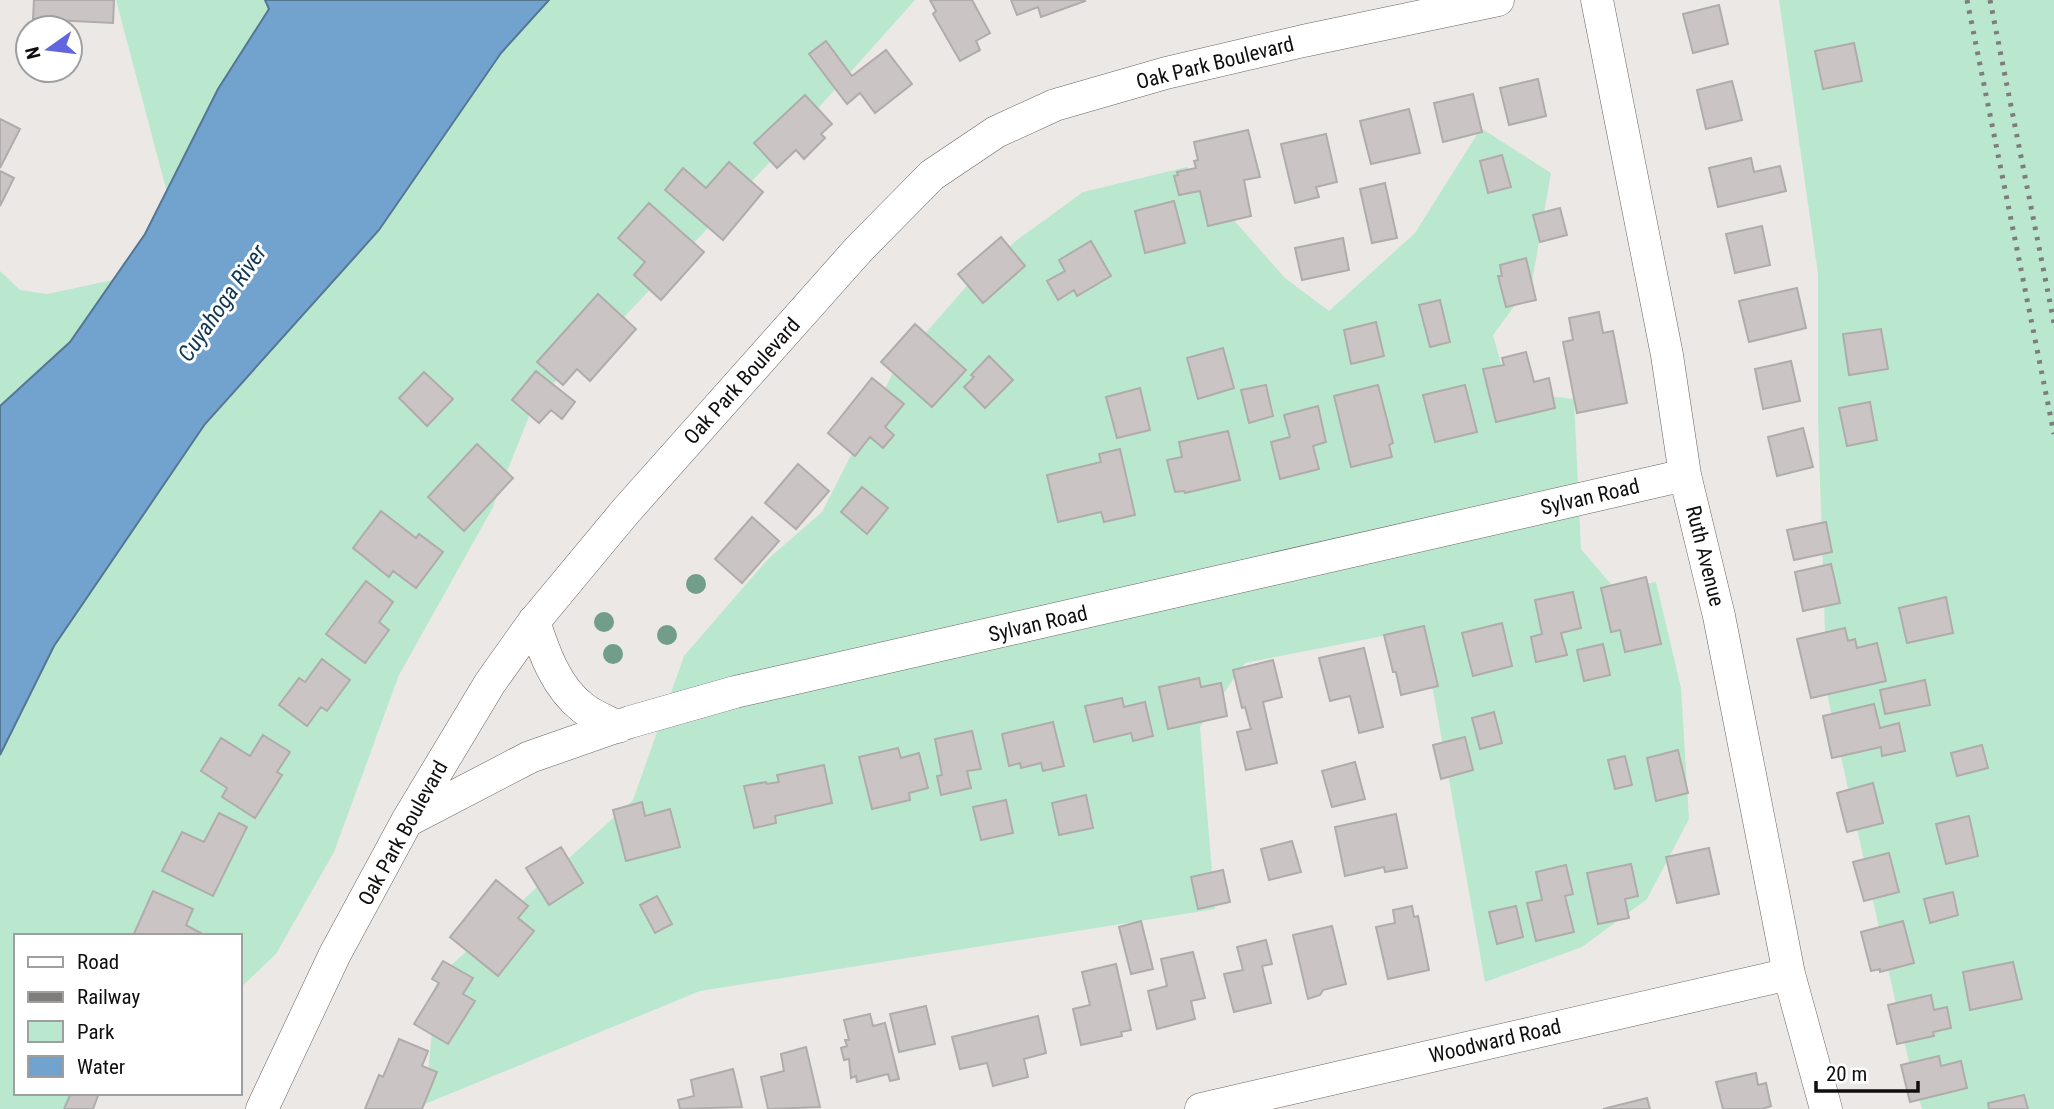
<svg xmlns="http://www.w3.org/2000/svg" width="2054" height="1109" viewBox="0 0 2054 1109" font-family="'Roboto Condensed',sans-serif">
	<rect width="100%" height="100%" fill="#ece8e5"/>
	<!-- green -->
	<path fill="#bae8cf" d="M116,0H915L769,163L580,364L538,394L492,509L399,675L334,852L276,954L240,988V936H16V1093H91L73,1109H0V755L54,646L205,424L223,404Z
		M1779,0H2054V1109H1922L1912,1076L1827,694L1818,421V274Z
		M1481,128L1551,173L1532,282L1493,335L1509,392L1574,399L1581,549L1615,589L1656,582L1681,688L1689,819L1647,899L1582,947L1485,982L1433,690L1383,636L1245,663L1200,727L1215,909L700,991L425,1104L437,978L633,800L684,656L768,559L822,512L896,367L971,281L1017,240L1083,192L1187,167L1285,278L1329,311L1415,233Z
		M0,271L20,290L47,294L113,280L70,342L0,406Z"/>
	<!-- water -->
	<path fill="#71a3ce" stroke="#547794" stroke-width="2" d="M265,0H549L501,53L379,230L205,424L54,646L0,755V406L70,342L145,234L218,89L269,9Z"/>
	<!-- building -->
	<path fill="#cac5c4" stroke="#b0acab" stroke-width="2" d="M34,0H114L113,23L33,19Z
		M930,0H972L990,33L976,41L980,50L960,61L933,14L936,11Z
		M1011,0H1084L1085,1L1041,17L1038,7L1017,15Z
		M1719,5L1728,44L1693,53L1683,14Z
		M826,41L852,76L886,50L912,84L875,113L860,93L847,104L809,54Z
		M1854,43L1862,81L1823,89L1815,51Z
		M1538,79L1546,116L1509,125L1500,88Z
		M1732,81L1742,120L1706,129L1697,90Z
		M1473,94L1482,132L1443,142L1434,103Z
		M805,95L832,124L821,134L825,138L804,159L796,150L777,168L754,143Z
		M1409,109L1420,153L1371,164L1360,121Z
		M0,119L20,129L0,168Z
		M1248,130L1260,177L1244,180L1251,216L1208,226L1200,191L1179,195L1174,176L1178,175L1177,172L1196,168L1194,161L1198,160L1194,142Z
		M1326,134L1337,182L1316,187L1319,197L1295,203L1281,144Z
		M1502,155L1511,187L1488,193L1480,161Z
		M1751,158L1754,172L1780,166L1786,191L1718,207L1709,168Z
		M729,162L763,192L723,240L665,190L683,168L706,188Z
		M0,171L14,178L0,206Z
		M1385,183L1397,238L1372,243L1360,189Z
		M1174,201L1185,243L1145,253L1135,211Z
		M649,203L704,252L661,300L634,275L645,262L618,238Z
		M1560,208L1567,235L1540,242L1533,215Z
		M1762,226L1770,265L1735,273L1726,234Z
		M1001,237L1025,266L983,303L958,274Z
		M1343,238L1349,270L1302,280L1295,248Z
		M1091,241L1111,276L1077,296L1074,290L1058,300L1047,281L1065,271L1059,260Z
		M1526,258L1536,300L1506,307L1498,276H1502L1500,265Z
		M1797,288L1806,328L1749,342L1739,301Z
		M598,294L636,329L590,381L577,369L563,385L537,362Z
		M1440,300L1450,342L1430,347L1419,305Z
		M1599,312L1603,333L1613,331L1627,403L1577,413L1563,342L1573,340L1569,318Z
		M1376,322L1384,356L1351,364L1344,330Z
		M915,324L966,370L932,407L881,362Z
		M1881,329L1888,369L1849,375L1843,334Z
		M1223,348L1234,388L1198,399L1187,358Z
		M1526,352L1534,382L1549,378L1555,408L1496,422L1483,369L1504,365L1502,358Z
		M989,356L1013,380L985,408L964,387L974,377L971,375Z
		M1791,361L1800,401L1763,409L1755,369Z
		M536,371L575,402L562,419L551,410L539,423L512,400Z
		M424,372L453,399L427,426L399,398Z
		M872,378L904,404L885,427L894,435L883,448L870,437L855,456L828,433Z
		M1266,385L1273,416L1249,423L1241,390Z
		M1378,385L1393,443L1389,445L1392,457L1351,467L1334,396Z
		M1465,385L1477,432L1435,442L1423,395Z
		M1140,388L1150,430L1117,438L1106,397Z
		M1870,402L1877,440L1847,446L1839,408Z
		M1318,406L1326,442L1313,446L1319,469L1280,479L1271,442L1290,437L1284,415Z
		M1803,428L1813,467L1777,476L1768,437Z
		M1228,431L1240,480L1185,493L1184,491L1175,492L1167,460L1182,457L1179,442Z
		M477,444L513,478L464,531L428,497Z
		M1120,449L1135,515L1104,522L1101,512L1058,522L1047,475L1101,462L1099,454Z
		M798,464L829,491L796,529L765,503Z
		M862,487L888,508L867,534L841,512Z
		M381,511L416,538L419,534L443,552L416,588L393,571L389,577L353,548Z
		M752,517L779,541L742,583L715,559Z
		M1826,522L1832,552L1794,560L1787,530Z
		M1831,564L1840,603L1803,611L1795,572Z
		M1646,577L1661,644L1625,652L1620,630L1611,632L1601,588Z
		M366,581L393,602L379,622L389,630L365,663L326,634Z
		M1573,592L1581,628L1561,633L1567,655L1536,662L1531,637L1542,634L1535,600Z
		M1946,597L1953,633L1907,643L1899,608Z
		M1502,623L1512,666L1473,676L1462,633Z
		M1424,626L1438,686L1401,695L1396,672H1393L1384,635Z
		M1845,628L1848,641L1855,639L1857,648L1877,643L1886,681L1811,698L1797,639Z
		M1603,644L1610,675L1584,681L1577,650Z
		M1364,648L1383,727L1359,733L1350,696L1330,701L1319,658Z
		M322,659L350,680L327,711L321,707L307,726L279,705L299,678L305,682Z
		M1273,660L1282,697L1263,702L1277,763L1246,770L1237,732L1251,729L1245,707L1242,708L1233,670Z
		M1199,678L1201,687L1221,683L1227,716L1168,729L1159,687Z
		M1925,680L1930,705L1885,714L1880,690Z
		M1122,698L1124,707L1145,702L1153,736L1133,741L1131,733L1094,742L1085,706Z
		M1874,704L1880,728L1899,723L1905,751L1882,756L1881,747L1832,758L1823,716Z
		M1494,712L1502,743L1480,749L1472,718Z
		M1053,722L1064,766L1043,771L1041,763L1021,768L1020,763L1009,766L1002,734Z
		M972,731L981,769L967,771L971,788L941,795L937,776L942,775L935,739Z
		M263,735L290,752L277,772L282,775L255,818L222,797L227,788L201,771L221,738L250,756Z
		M1465,737L1473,770L1441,779L1433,745Z
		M1982,745L1988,768L1957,776L1951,753Z
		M898,748L901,758L919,753L928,788L909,793L910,800L872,809L859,757Z
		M1678,750L1688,793L1656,801L1647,758Z
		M1625,756L1632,785L1615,789L1608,760Z
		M1355,762L1365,799L1332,807L1322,771Z
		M824,765L832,803L775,816L776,823L754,828L744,786L766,782L767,784L779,782L777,775Z
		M1873,783L1883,823L1847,832L1837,793Z
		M1086,795L1093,828L1059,835L1052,803Z
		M1006,800L1013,833L981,840L973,807Z
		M642,802L645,816L670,809L680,847L626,861L613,810Z
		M219,813L247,827L213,896L162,871L182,832L204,842Z
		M1396,814L1407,868L1385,872L1384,867L1345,876L1335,827Z
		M1969,816L1978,856L1946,864L1936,824Z
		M1292,841L1301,872L1269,880L1261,849Z
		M561,847L583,883L549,905L526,868Z
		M1709,848L1719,894L1677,903L1666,857Z
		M1889,853L1899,892L1864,901L1853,862Z
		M1631,864L1638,896L1625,899L1629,918L1598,924L1587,873Z
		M1566,865L1573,894L1565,896L1574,932L1536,941L1527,903L1542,900L1536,872Z
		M1223,870L1230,902L1198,909L1191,877Z
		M496,880L528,906L518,918L534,931L498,976L450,937Z
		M153,891L193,909L186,925L206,936H133Z
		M1953,892L1958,915L1930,923L1924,899Z
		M657,896L672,924L655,933L640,905Z
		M1412,906L1414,917L1418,916L1429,970L1388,979L1376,927L1395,923L1393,910Z
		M1516,906L1523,937L1497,944L1489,912Z
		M1141,921L1153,969L1131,974L1119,927Z
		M1903,921L1914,963L1880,972V969L1871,971L1861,932Z
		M1332,926L1346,984L1323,990L1320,995L1308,999L1293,935Z
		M1266,940L1272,964L1262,966L1271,1003L1234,1012L1224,974L1243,970L1237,947Z
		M1193,952L1205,998L1191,1001L1195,1019L1157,1029L1148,991L1167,986L1161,959Z
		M443,961L473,978L463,994L475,1001L448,1044L414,1024L439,983L432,979Z
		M2013,962L2022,999L1970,1010L1963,972Z
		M1116,964L1131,1030L1121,1032L1122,1036L1081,1045L1073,1009L1090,1005L1082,972Z
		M1931,995L1934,1010L1947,1007L1951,1028L1933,1032L1934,1036L1897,1044L1888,1005Z
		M926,1006L935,1044L899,1052L890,1014Z
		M870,1014L873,1026L885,1023L899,1079L890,1081L888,1074L857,1082L856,1076L851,1078L849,1059L844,1060L841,1048L847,1046L845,1040H849L844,1020Z
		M1038,1016L1046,1053L1024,1059L1028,1077L993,1086L987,1063L960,1069L952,1037Z
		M399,1039L428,1051L422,1066L437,1072L422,1109H365L379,1075L383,1077Z
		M806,1047L820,1107L768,1109L761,1077L784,1071L781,1054Z
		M1939,1056L1941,1066L1961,1061L1967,1088L1910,1102L1901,1065Z
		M733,1069L742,1107L680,1109L678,1100L694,1096L691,1080Z
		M1756,1073L1758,1085L1766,1083L1771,1106L1762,1109H1723L1716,1082Z
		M71,1093H99L93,1109H64Z
		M2024,1095L2028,1109H1989L1988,1103Z
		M1647,1098L1650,1109H1603Z"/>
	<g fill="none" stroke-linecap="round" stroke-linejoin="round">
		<defs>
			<path id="street" d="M1597,0L1667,355L1685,475L1719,616L1789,974L1826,1109
				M534,621C544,653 556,687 583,708C593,716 607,721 618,727
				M407,821L530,757L630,722L735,692L1685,475
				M262,1109L335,954L407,821L490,683L532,624L625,512L859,249L932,175L996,132L1055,105L1166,73L1303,41L1498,0
				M1201,1109L1789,974"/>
		</defs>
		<!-- street casing -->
		<use href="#street" stroke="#686562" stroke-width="33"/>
		<!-- street -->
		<use href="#street" stroke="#fff" stroke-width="32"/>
		<!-- rail -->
		<path stroke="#7f7d7b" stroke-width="5" stroke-dasharray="3.5 7" stroke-linecap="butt" d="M1967,0L2054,434
			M1990,0L2054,323"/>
	</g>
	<!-- trees -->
	<g fill="#719d8a">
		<circle cx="696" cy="584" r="10"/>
		<circle cx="604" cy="622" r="10"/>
		<circle cx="667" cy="635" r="10"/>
		<circle cx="613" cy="654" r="10"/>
	</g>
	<g text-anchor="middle" stroke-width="6" stroke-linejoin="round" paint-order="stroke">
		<!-- street labels -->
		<g font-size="21" fill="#100f0e" stroke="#fff">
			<text transform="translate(1215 63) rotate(-14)" y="7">Oak Park Boulevard</text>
			<text transform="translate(742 381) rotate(-48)" y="7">Oak Park Boulevard</text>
			<text transform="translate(1590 497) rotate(-13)" y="7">Sylvan Road</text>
			<text transform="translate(1705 556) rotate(76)" y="7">Ruth Avenue</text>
			<text transform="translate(1038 624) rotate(-13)" y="7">Sylvan Road</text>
			<text transform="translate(403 833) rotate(-61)" y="7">Oak Park Boulevard</text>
			<text transform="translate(1495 1041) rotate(-13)" y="7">Woodward Road</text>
		</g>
		<!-- water labels -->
		<g font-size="23" font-style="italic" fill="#0f3553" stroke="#fff">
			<text transform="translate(222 303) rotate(-55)" y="8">Cuyahoga River</text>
		</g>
	</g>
	<!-- legend -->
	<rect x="14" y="934" width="228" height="161" fill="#ffffff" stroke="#9f9f9f" stroke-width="2"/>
	<rect x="28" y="957" width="35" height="10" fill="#ffffff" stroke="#9f9f9f" stroke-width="2"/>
	<text x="77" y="969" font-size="21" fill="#100f0e">Road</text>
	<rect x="28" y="992" width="35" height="10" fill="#7f7d7b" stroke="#9f9f9f" stroke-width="2"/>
	<text x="77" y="1004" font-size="21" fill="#100f0e">Railway</text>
	<rect x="28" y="1021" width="35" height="21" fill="#bae8cf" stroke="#9f9f9f" stroke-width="2"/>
	<text x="77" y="1039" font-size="21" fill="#100f0e">Park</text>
	<rect x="28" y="1056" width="35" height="21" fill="#71a3ce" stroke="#9f9f9f" stroke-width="2"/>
	<text x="77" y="1074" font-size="21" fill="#100f0e">Water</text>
	<!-- north arrow -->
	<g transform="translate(49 49) rotate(256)"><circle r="33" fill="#ffffff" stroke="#9f9f9f" stroke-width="2"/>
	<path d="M0-5L12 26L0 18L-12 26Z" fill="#6066de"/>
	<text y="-10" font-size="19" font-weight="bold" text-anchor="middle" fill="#100f0e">N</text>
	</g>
	<!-- scale -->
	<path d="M1816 1081v10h102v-10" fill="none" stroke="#100f0e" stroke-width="3.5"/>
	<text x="1826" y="1081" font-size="21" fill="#100f0e" stroke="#ffffff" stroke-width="5" paint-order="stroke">20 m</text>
</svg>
